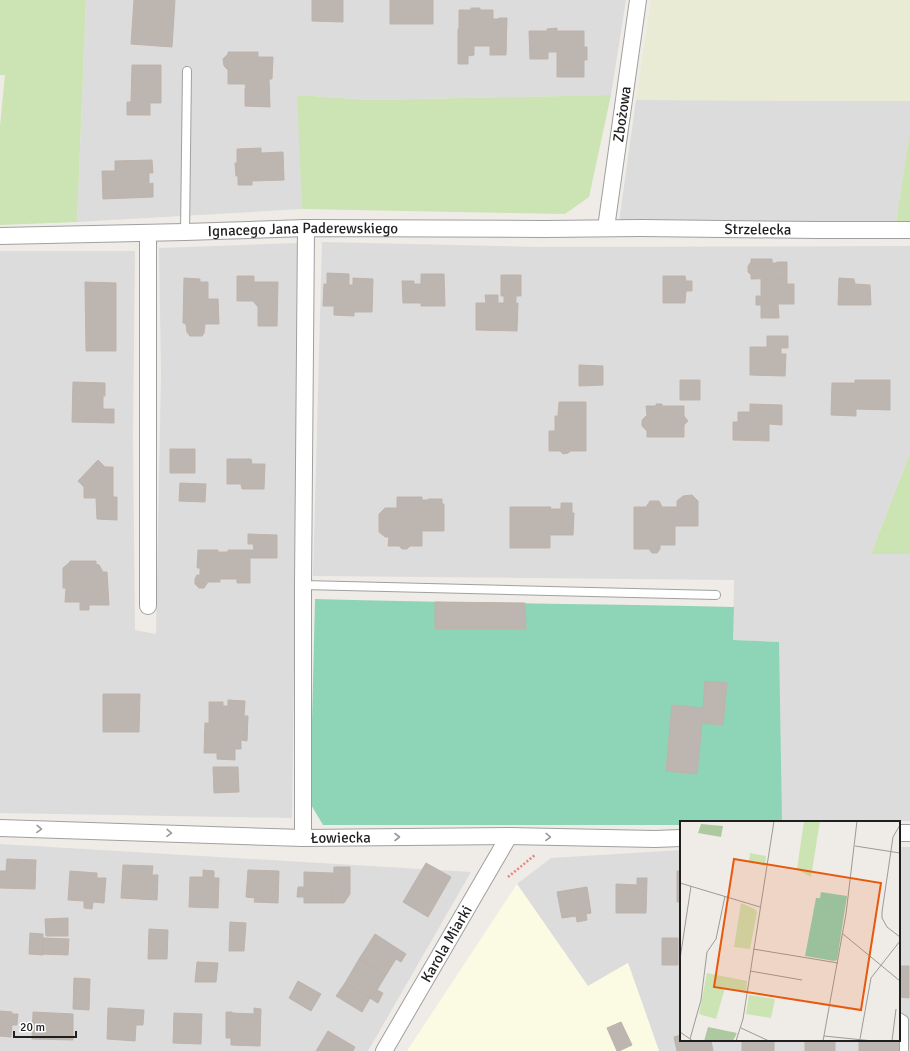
<svg xmlns="http://www.w3.org/2000/svg" width="910" height="1051" viewBox="0 0 910 1051" font-family="Signika,sans-serif">
	<rect width="100%" height="100%" fill="#efece7"/>
	<!-- residential -->
	<path fill="#dddcdc" d="M86,0H626L611,95L371,100L298,95L302,209L77,222Z
		M636,100L910,101V131L896,221L619,222Z
		M322,242L538,247L910,246V453L871,554H910V821L777,822L778,642L733,640L734,580L313,576Z
		M299,243L298,377L292,818L0,813V251H135L133,435L135,630L156,634L161,374L159,248Z
		M0,844L471,872L368,1051H0Z
		M899,847H910V1051H659L628,963L588,986L517,884L551,858L681,850V1040H899Z"/>
	<!-- education -->
	<path fill="#fbfae3" d="M517,884L588,986L628,963L659,1051H407Z"/>
	<!-- farmland -->
	<path fill="#eaebd4" d="M651,0H910V101L636,100Z"/>
	<!-- grass -->
	<path fill="#cce3b3" d="M0,0H86L77,222L0,225V126L5,75H0Z
		M297,95L371,100L611,95L589,197L565,214L302,209Z
		M910,131V221H896Z
		M910,453V554H871Z"/>
	<!-- pitch -->
	<path fill="#8ed4b6" d="M315,599C455,603 594,604 734,607L733,640L779,642L782,822H681V825H323L310,803Z"/>
	<!-- building -->
	<path fill="#bcb5b0" stroke="#bfb3ab" d="M134,0H175L172,47L131,44Z
		M312,0H343V22L312,21Z
		M390,0H433V24H390Z
		M471,8H480V10H493V19H498L499,18H507L506,55H490V46H474V55L468,56V64H458V29H459V10H471Z
		M557,28V31H584V47H587V60H584V77H557V52H548V59H530L529,31H547V29Z
		M228,52H258V57H273L272,79H269L270,107L245,106V88H246L245,84H228V70L224,66L223,59L228,54Z
		M132,65H161V103H150V115H127V102H131Z
		M261,148V153L283,152L284,180L252,181V185H238V176H236L235,163H237V149Z
		M152,160L153,173H149V184L153,183V197L103,199L102,171H115V161Z
		M751,259H772V263H776L777,262H787V278L751,279V275L748,272V266L751,262Z
		M327,273L349,274V285H353V278L373,279L372,312H354V316L334,315V306H323L324,284H327Z
		M421,274H444L445,306H421V303H403L402,281H414V284H421Z
		M501,275H521V296H516V304L518,303L517,331L476,330V303H486L485,295H498V303H504V296H501Z
		M237,276H254V282H278L277,326H258V307L253,301H237Z
		M663,276H685L686,281H692V291H686L685,303H663Z
		M184,278L200,279V282H208V299H218L219,324H205L204,333L202,336H190L187,332L186,324L183,323Z
		M761,278H787V284H794V304H778L779,318H761V305H756V296H761Z
		M839,278L854,279L855,284L870,285L871,305H838Z
		M85,282L116,283V351H86Z
		M767,336H788V348H781V354H786L785,376L750,375V347H767Z
		M579,365L603,366V385L579,386Z
		M680,380H700V400H680Z
		M855,380H890V410L856,409V416L831,415L832,383H855Z
		M73,382L105,383V396H103V409H114V423L72,422Z
		M559,402H586V451H571L568,453L563,454L560,451H549V431H555V416H558Z
		M656,404H662V406H684V416L688,421L684,425V437H647V431L642,426V420L647,415L646,406H656Z
		M750,404L782,405V425L769,424V441L733,440V422H738V412H750Z
		M170,449H195V473H170Z
		M227,459H251L252,464H265L264,489H242L241,484H227Z
		M98,460L105,467H113V497H117V520L97,519L96,498H84V487L78,481Z
		M180,483L206,484L205,502L179,501Z
		M692,495L698,501V526H675V545H660V549L657,553H652L649,549H634V507H646L650,501H659L662,507H677V501L683,496Z
		M397,497H422V500H428V499H442V504H444V531H422V546H410L407,549H402L399,546H388L389,537H385L379,532V514L385,508H397Z
		M561,503H572V513H574L573,535H550V548H510V507H551L550,509H561Z
		M248,534L277,535V558H250V583H237V579H220V582H208L204,588H199L195,584V579L197,575H200V568H197L198,550H218V552H228V550H254L253,544H248Z
		M70,561H96V564L99,565L103,572H107L109,605H89V610H80V602H65L66,588H63V568L70,562Z
		M435,602L525,603L526,629H435Z
		M705,681L727,683L723,725L702,723L697,774L666,771L672,705L703,708Z
		M103,694H140L139,732H103Z
		M228,700L245,701L244,716H248L247,741L241,740V749H235V760L217,759V753H204L205,723H209V702H223V706H228Z
		M213,767H238L239,792L214,793Z
		M7,859L36,860L35,889L0,888V871H6Z
		M426,863L451,877L428,917L403,902Z
		M123,865L153,866L152,875H158L157,900L121,898Z
		M334,867H350V894L344,903H333Z
		M203,870L214,871V878H219L218,908L189,907L190,877H203Z
		M248,870L279,871L278,903L254,902L255,898L246,897Z
		M70,871L97,873V878H106L104,903L93,902L92,909L84,908V901L68,900Z
		M677,871H681V902H677Z
		M304,872L333,873V903H304V897H297L298,887H304Z
		M637,878H647L646,913H616V884L637,885Z
		M587,887L591,913L586,914L587,920L577,922L576,916L562,918L557,892Z
		M68,918V936H46L45,919Z
		M230,922L246,923L244,951H229Z
		M149,929L168,930L167,959H148Z
		M30,933L43,934V955L29,954Z
		M375,934L406,954L401,962L396,959L386,975L359,959Z
		M43,938L69,939L68,955L43,954Z
		M662,938H678V965H662Z
		M359,959L386,975L377,990L383,993L378,1003L345,983Z
		M197,962L218,963L216,982H195Z
		M899,966H909V998L899,997Z
		M74,978L90,979L89,1010L73,1009Z
		M298,981L321,994L311,1011L289,998Z
		M345,983L370,998L362,1012L336,996Z
		M108,1008L144,1010L143,1025H136L135,1041L107,1039Z
		M254,1008L261,1009L260,1046L231,1045V1038H226V1012H232V1013L254,1014Z
		M0,1011L12,1012V1014H18L17,1025H12L11,1037L0,1036Z
		M33,1012L73,1014V1040L32,1039Z
		M174,1013L202,1014L201,1044L173,1043Z
		M621,1022L632,1045L619,1051H617L607,1028Z
		M328,1031L355,1047L353,1051H316Z
		M681,1035V1040H711L713,1051H677L674,1037Z
		M742,1040H774V1051H742Z
		M805,1040H835V1051H805Z
		M859,1040H892V1041H899V1051H859Z"/>
	<g fill="none" stroke-linecap="round" stroke-linejoin="round">
		<defs>
			<path id="lane" d="M185,232L187,71
				M303,585L716,595
				M899,1017L904,1020V1051"/>
			<g id="street">
				<path id="s1" d="M606,228L638,0"/>
				<path id="s2" d="M0,236L185,232L306,228L543,229L641,228L817,230H910"/>
				<path d="M148,606V233"/>
				<path id="s3" d="M0,828L303,838L509,836L655,839L681,838"/>
				<path d="M899,833H910"/>
				<path d="M303,838V585L306,228"/>
				<path id="s4" d="M384,1051L509,836"/>
			</g>
		</defs>
		<!-- lane casing -->
		<use href="#lane" stroke="#a0a0a0" stroke-width="10"/>
		<!-- street casing -->
		<use href="#street" stroke="#a0a0a0" stroke-width="18"/>
		<!-- path -->
		<path stroke="#e9847d" stroke-width="2.5" stroke-dasharray="2 2" stroke-linecap="butt" d="M508,877L535,855"/>
		<!-- lane -->
		<use href="#lane" stroke="#fff" stroke-width="8"/>
		<!-- street -->
		<use href="#street" stroke="#fff" stroke-width="16"/>
	</g>
	<!-- one-way arrows -->
	<defs><path id="oneway-chevron" d="M-2-3.5L2.5 0L-2 3.5" fill="none" stroke-width="1.6" stroke-linecap="round" stroke-linejoin="round"/></defs>
	<g stroke="#9a9a9a">
		<use href="#oneway-chevron" transform="translate(39 829) rotate(2)"/>
		<use href="#oneway-chevron" transform="translate(169 833) rotate(2)"/>
		<use href="#oneway-chevron" transform="translate(397 837)"/>
		<use href="#oneway-chevron" transform="translate(548 837) rotate(1)"/>
	</g>
	<g text-anchor="middle" stroke-width="3" stroke-linejoin="round" paint-order="stroke">
		<!-- street labels -->
		<g font-size="15" fill="#1f1f1f" stroke="#fff">
			<text dy="5" stroke="none"><textPath href="#s1" startOffset="115">Zbożowa</textPath></text>
			<text dy="5" stroke="none"><textPath href="#s2" startOffset="758">Strzelecka</textPath></text>
			<text dy="5" stroke="none"><textPath href="#s2" startOffset="303">Ignacego Jana Paderewskiego</textPath></text>
			<text dy="5" stroke="none"><textPath href="#s3" startOffset="341">Łowiecka</textPath></text>
			<text dy="5" stroke="none"><textPath href="#s4" startOffset="124">Karola Miarki</textPath></text>
		</g>
	</g>
	<!-- overview -->
	<g transform="translate(680 821)">
		<rect width="220" height="220" fill="#efece7"/>
		<path d="M124,0H140L131,56L117,48ZM70,32L86,35L85,45L69,40ZM61,82L75,88L77,91L70,128L54,126ZM27,152L67,160L66,172L45,167L36,198L19,193ZM69,174L95,178L91,197L66,193Z" fill="#cce3b3"/>
		<path d="M21,3L43,5L41,16L18,12ZM28,206L57,212L53,220H24Z" fill="#aec9a0"/>
		<path d="M141,71L167,75L157,139L154,140L125,135L136,77H140Z" fill="#8ed4b6"/>
		<path fill="none" stroke="#9c9a97" stroke-width="1" d="M220,4L213,16L202,91V97L207,106L220,116M175,25L220,32M0,62L80,86M163,113L220,160M73,128L158,142M0,138L11,65M70,150L122,159M61,207L89,220M0,211L13,220M144,215L193,220M10,218L21,179L27,131L36,118L45,75M180,218L191,157L220,120M56,220L63,198L94,0M143,220L166,93L177,0M212,220L216,188"/>
		<path fill="#e8590c" fill-opacity="0.15" stroke="#e8590c" stroke-width="2" d="M54,38L201,62L181,189L34,166Z"/>
		<rect width="220" height="220" fill="none" stroke="#1f1f1f" stroke-width="2"/>
	</g>
	<!-- scale -->
	<path d="M14 1031v6h62v-6" fill="none" stroke="#1f1f1f" stroke-width="2"/>
	<text x="20" y="1031" font-size="12" fill="#1f1f1f" stroke="#ffffff" stroke-width="3" paint-order="stroke">20 m</text>
</svg>
